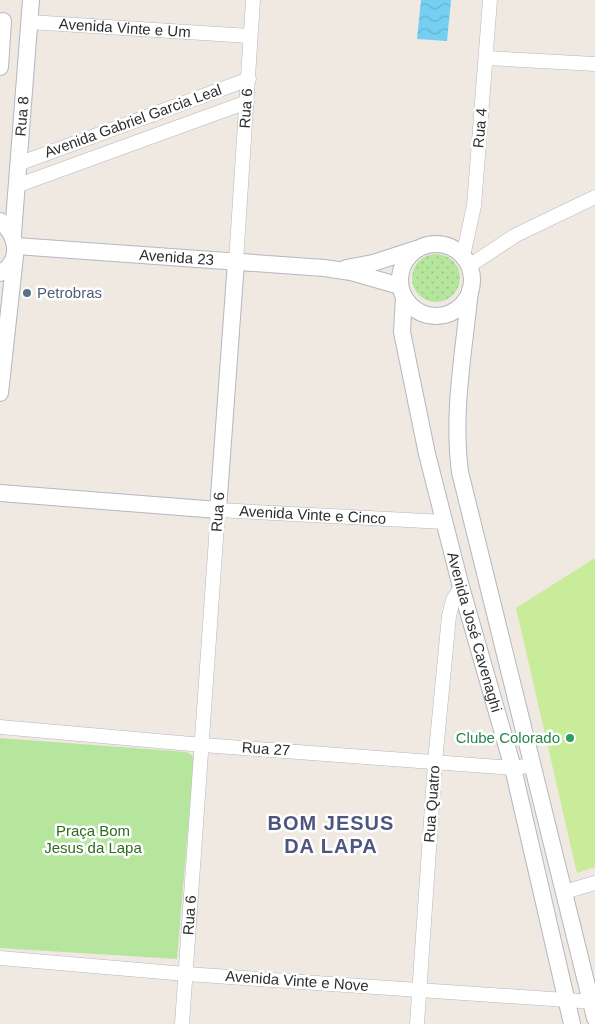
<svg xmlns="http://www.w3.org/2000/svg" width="595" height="1024" viewBox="0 0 595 1024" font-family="Arial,sans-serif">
	<defs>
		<pattern id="grass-dots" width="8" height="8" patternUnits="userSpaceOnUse" patternTransform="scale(1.25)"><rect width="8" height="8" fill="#b6e59e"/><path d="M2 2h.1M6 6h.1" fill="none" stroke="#9dc588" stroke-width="1.8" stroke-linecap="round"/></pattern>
		<pattern id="water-waves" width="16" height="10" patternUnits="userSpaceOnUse" patternTransform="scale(1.25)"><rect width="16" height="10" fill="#75cff0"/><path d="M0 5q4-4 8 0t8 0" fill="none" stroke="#66b2ce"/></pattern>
	</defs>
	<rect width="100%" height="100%" fill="#efe9e1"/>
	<!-- grass -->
	<path fill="url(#grass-dots)" d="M412 278a24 24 0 1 1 48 0a24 24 0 1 1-48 0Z"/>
	<!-- park -->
	<path fill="#b6e59e" d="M0,738L187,752L194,757L177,959L0,948Z"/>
	<!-- pitch -->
	<path fill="#c9ec9a" d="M595,558V867L577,873L516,608Z"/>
	<!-- water -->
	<path fill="url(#water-waves)" d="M421,0H451L447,41L417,39Z"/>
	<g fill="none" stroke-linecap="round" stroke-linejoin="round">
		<defs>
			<g id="minor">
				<path id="s1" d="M29,22L250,36"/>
				<path d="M486,58L595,64"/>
				<path d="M18,164L249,79"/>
				<path d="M16,186L247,102"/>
				<path d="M463,256L474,206L490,0"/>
				<path id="s2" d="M236,262L253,0"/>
				<path d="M469,266L516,235L595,197"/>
				<path d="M0,727L203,745L513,768L533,765"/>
				<path d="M564,892L595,883"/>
				<path d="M0,958L186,974L595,1002"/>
				<path id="s3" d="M182,1024L218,510L445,522"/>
				<path d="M417,1024L435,762L449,616L453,600L461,587"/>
			</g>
			<g id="tertiary">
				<path d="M0,67L3,21"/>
				<path d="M0,221C17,235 23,261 0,273"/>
				<path id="s4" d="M13,234L31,0"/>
				<circle cx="436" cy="280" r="36"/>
				<path id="s5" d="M16,246L324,268L351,272L400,286"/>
				<path d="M346,268L373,263L416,249"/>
				<path d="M470,290C464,351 452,412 460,472L595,1018"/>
				<path id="s6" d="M404,297L402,332L427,454L461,587L513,768L572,1024"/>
				<path d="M0,393L15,256"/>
				<path d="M0,493L218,510L236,262"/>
			</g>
		</defs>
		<!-- minor casing -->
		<use href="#minor" stroke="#b4b7c1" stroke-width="15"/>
		<!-- tertiary casing -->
		<use href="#tertiary" stroke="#b4b7c1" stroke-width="18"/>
		<!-- minor -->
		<use href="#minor" stroke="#fff" stroke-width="14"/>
		<!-- tertiary -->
		<use href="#tertiary" stroke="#fff" stroke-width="16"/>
	</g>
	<!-- markers -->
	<circle fill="#5c6f8a" stroke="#fff" stroke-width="2" cx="27" cy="293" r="5"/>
	<circle fill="#2e9e5b" stroke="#fff" stroke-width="2" cx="570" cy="738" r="5"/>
	<g text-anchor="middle" stroke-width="5" stroke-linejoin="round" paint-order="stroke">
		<!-- street labels -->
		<g font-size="15" fill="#2e2e2e" stroke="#fff">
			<text dy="5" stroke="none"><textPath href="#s1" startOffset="96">Avenida Vinte e Um</textPath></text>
			<text dy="5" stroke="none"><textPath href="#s2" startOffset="154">Rua 6</textPath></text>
			<text dy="5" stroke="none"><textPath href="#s4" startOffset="118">Rua 8</textPath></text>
			<text transform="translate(133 121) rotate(-20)" y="5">Avenida Gabriel Garcia Leal</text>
			<text transform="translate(480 128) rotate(-85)" y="5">Rua 4</text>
			<text dy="5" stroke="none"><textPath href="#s5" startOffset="161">Avenida 23</textPath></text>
			<text transform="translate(218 512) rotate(-86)" y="5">Rua 6</text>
			<text dy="5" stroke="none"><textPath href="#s3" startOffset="610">Avenida Vinte e Cinco</textPath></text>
			<text dy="5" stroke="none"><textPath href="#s6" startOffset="344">Avenida José Cavenaghi</textPath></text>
			<text transform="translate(266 749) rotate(4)" y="5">Rua 27</text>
			<text transform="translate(432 804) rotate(-86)" y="5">Rua Quatro</text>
			<text dy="5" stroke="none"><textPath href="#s3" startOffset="109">Rua 6</textPath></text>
			<text transform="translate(297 981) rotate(4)" y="5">Avenida Vinte e Nove</text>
		</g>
		<!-- service labels -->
		<g font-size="15" fill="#4e5e75" stroke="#fff" text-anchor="start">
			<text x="37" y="298">Petrobras</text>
		</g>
		<!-- leisure labels -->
		<g font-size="15" fill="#27864d" stroke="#fff" text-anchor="end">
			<text x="560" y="743">Clube Colorado</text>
		</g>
		<!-- park labels -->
		<g font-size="15" fill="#2c6e1b" stroke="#fff">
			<text x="93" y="836">Praça Bom<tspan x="93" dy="17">Jesus da Lapa</tspan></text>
		</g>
		<!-- district labels -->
		<g font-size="20" font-weight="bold" letter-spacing="1" fill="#4d5680" stroke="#fff">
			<text x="331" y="830">BOM JESUS<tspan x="331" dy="23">DA LAPA</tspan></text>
		</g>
	</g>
</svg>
